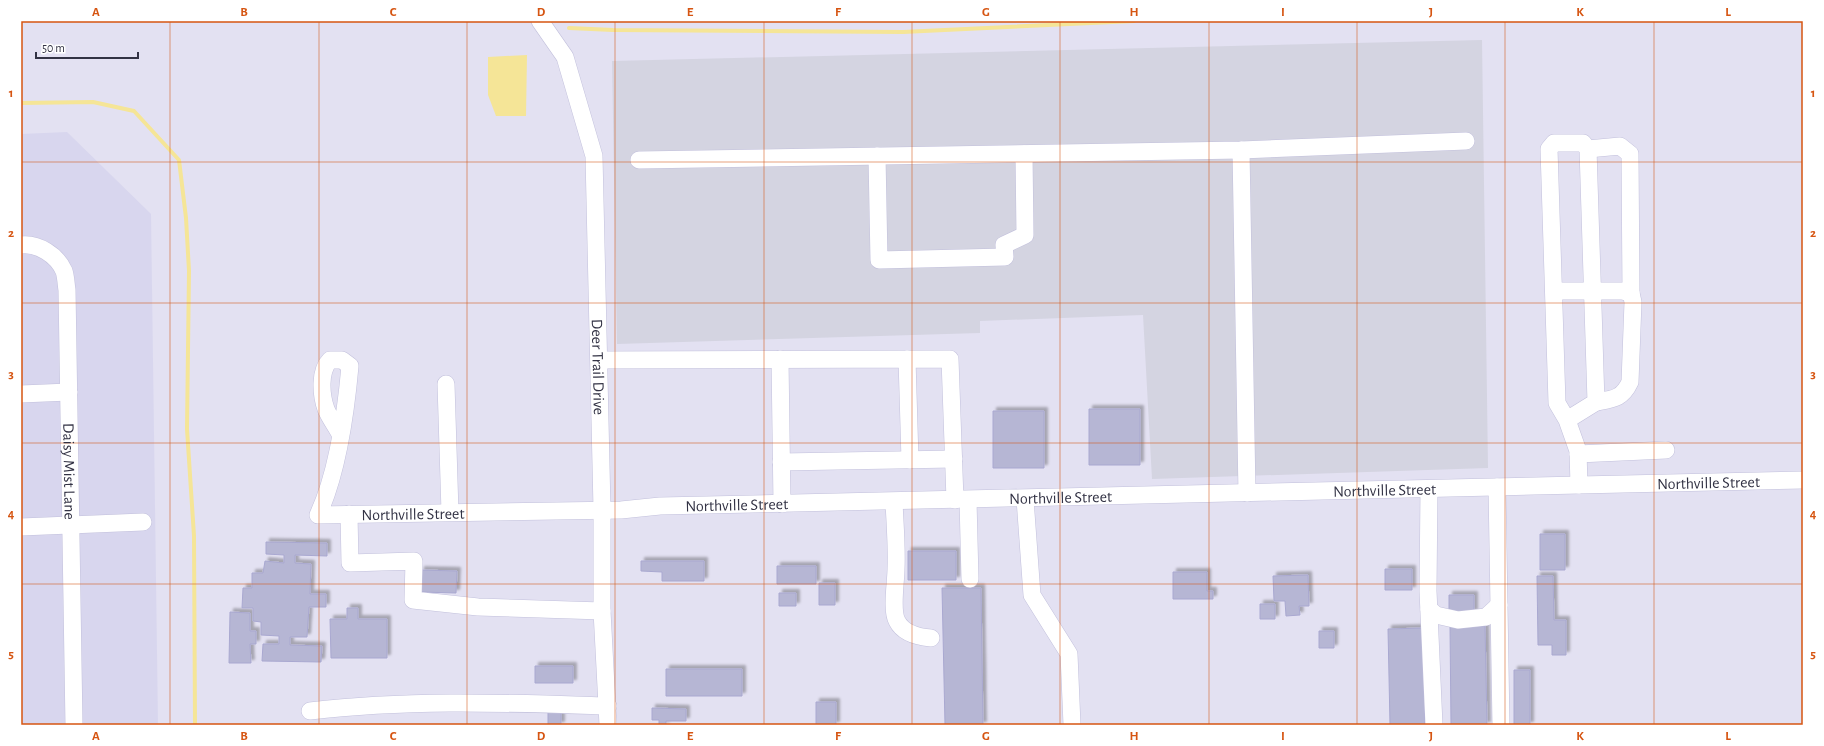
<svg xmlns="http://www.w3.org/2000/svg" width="1824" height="746" viewBox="0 0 1824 746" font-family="'Alegreya Sans',sans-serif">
	<defs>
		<filter id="shadow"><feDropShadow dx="3.5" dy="-3.5" stdDeviation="1" flood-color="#0004"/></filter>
	</defs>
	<rect width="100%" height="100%" fill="#e3e1f2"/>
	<!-- residential -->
	<path fill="#d8d6ee" d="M67,132L151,214L158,725H21V134Z"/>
	<!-- industrial -->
	<path fill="#d4d4e1" d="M1482,40L1488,468L1152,479L1143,315L980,321V333L617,344L612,61Z"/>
	<!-- water -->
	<path fill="#f5e597" d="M527,55L526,116H496L488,95V57Z"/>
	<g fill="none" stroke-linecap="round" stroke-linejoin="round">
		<!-- stream -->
		<path stroke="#f5e597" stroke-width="4" d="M569,28L613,30L903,32L1134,21
			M21,103L93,102L134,111L179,160L186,218L189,271L187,429L194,536L195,725"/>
	</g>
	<!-- building -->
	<path fill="#b6b6d4" stroke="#a9a8d0" filter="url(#shadow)" d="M1089,409H1140V465H1089Z
		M993,411H1044V468H993Z
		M1540,534H1565V570H1540Z
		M266,542L327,543V556L295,555V563L311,564L310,594H326V607H309L307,637H290V645L322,646L321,662L262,661L263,644H279V636L261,635V622L253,621V608H242L243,588H252V573H263L265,561L284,563V555L266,554Z
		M908,551H956V580H908Z
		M641,561H704V581H662V572L641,571Z
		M777,566H816V584H777Z
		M1385,569H1412V590H1385Z
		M421,570L457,571L456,593L420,592Z
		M1173,572H1207V591H1213V599H1173Z
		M1308,575L1309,606H1299L1300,615L1286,616L1285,601H1274L1273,576Z
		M1537,576H1553L1554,620H1566V655H1552V645H1538Z
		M819,583H835V605H819Z
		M942,588H981L983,725H945Z
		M779,593H796V606H779Z
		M1449,595H1474V613H1449Z
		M1260,604H1275V619H1260Z
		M347,608H358V619H387V658H331L330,619H347Z
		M230,612L250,613V631H256V644H250L251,663H229Z
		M1450,626H1485L1487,725H1451Z
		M1423,628L1425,725H1390L1388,629Z
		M1319,631H1334V648H1319Z
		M535,666H573V683H535Z
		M666,669H742V696H666Z
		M1514,670H1530V725H1514Z
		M816,702H836V725H816Z
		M652,708L686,709V721H666V725H659V720H652Z
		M548,712H561V725H548Z"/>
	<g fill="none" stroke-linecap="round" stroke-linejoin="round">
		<defs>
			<g id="minor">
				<path id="s1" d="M540,21L565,57L594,156L602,509V611L608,725"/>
				<path d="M1588,149L1620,146L1630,154L1631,293"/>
				<path d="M1241,150L1247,493"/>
				<path d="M877,156L879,260L1005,257L1004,245L1025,235L1024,154"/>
				<path d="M639,160L1241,150L1466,141"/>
				<path id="s2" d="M21,245C38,243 57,255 64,271C66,277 66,284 67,290L74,725"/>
				<path d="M1554,291H1622L1631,293L1633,302L1630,382C1622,399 1613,399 1596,402"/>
				<path d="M780,359L782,504"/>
				<path d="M907,359L910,460"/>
				<path d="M599,360L950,359L955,500"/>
				<path d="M446,384L450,512"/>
				<path d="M21,394L69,392"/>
				<path d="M1567,420L1596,402L1588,149L1583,143H1554L1549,149L1557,403L1567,420L1578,451L1579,485"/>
				<path id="s3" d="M340,434C336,426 329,417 326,409C321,395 319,371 330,360H342L350,366C346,411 337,474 318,515L621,510L660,506L1803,480"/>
				<path d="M1578,454L1666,450"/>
				<path d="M781,462L954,459"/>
				<path d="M1497,487L1501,725"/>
				<path d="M1429,489L1428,591L1434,725"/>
				<path d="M1025,499L1032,595L1069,654L1072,725"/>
				<path d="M968,500L970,579"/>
				<path d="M894,502C895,524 897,547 896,569C896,582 891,610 897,621C903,633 919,637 931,638"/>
				<path d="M349,514L350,563L414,561L413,600L478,607L602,611"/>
				<path d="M21,527L143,522"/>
				<path d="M1429,609L1436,615L1458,620L1486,617L1499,605"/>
				<path d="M310,711C409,699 509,703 608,706"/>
			</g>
		</defs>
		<!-- minor casing -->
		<use href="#minor" stroke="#c2c0dc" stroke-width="18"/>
		<!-- minor -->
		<use href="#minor" stroke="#fff" stroke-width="17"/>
	</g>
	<!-- grid -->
	<path fill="none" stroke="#d65512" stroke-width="1" stroke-opacity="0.55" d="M170,21V725M319,21V725M467,21V725M615,21V725M764,21V725M912,21V725M1060,21V725M1209,21V725M1357,21V725M1505,21V725M1654,21V725M21,162H1803M21,303H1803M21,443H1803M21,584H1803"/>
	<g text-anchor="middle" stroke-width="3.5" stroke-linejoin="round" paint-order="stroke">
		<!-- street labels -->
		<g font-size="16" fill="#323244" stroke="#fff">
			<text dy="6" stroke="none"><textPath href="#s1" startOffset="358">Deer Trail Drive</textPath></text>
			<text dy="6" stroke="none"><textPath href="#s2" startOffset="254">Daisy Mist Lane</textPath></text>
			<text dy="6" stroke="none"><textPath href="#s3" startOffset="1646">Northville Street</textPath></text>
			<text dy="6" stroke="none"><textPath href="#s3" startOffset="1322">Northville Street</textPath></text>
			<text dy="6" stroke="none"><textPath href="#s3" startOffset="998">Northville Street</textPath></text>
			<text dy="6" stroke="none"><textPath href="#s3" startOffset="674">Northville Street</textPath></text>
			<text dy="6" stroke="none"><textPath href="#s3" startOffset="350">Northville Street</textPath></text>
		</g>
	</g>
	<!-- border -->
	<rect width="1824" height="746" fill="none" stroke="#ffffff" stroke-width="44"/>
	<!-- scale -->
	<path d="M36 52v6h102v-6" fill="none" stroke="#323244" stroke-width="2"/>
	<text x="42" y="52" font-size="12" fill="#323244" stroke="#ffffff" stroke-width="3" paint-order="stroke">50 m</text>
	<rect x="22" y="22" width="1780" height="702" fill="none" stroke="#d65512" stroke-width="1.5"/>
	<g font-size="13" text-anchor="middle" font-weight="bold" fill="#d65512">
		<text x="96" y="16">A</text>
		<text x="244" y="16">B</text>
		<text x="393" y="16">C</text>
		<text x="541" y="16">D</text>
		<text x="690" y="16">E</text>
		<text x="838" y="16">F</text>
		<text x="986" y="16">G</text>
		<text x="1134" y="16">H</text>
		<text x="1283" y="16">I</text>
		<text x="1431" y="16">J</text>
		<text x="1580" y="16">K</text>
		<text x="1728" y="16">L</text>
		<text x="11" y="97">1</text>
		<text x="1813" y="97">1</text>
		<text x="11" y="237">2</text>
		<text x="1813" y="237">2</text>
		<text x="11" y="378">3</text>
		<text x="1813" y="378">3</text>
		<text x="11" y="518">4</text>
		<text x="1813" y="518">4</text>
		<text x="11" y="658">5</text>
		<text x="1813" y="658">5</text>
		<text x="96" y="740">A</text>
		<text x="244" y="740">B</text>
		<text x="393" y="740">C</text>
		<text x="541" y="740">D</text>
		<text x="690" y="740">E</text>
		<text x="838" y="740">F</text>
		<text x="986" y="740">G</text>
		<text x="1134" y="740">H</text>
		<text x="1283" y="740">I</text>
		<text x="1431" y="740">J</text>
		<text x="1580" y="740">K</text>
		<text x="1728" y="740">L</text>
	</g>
</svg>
